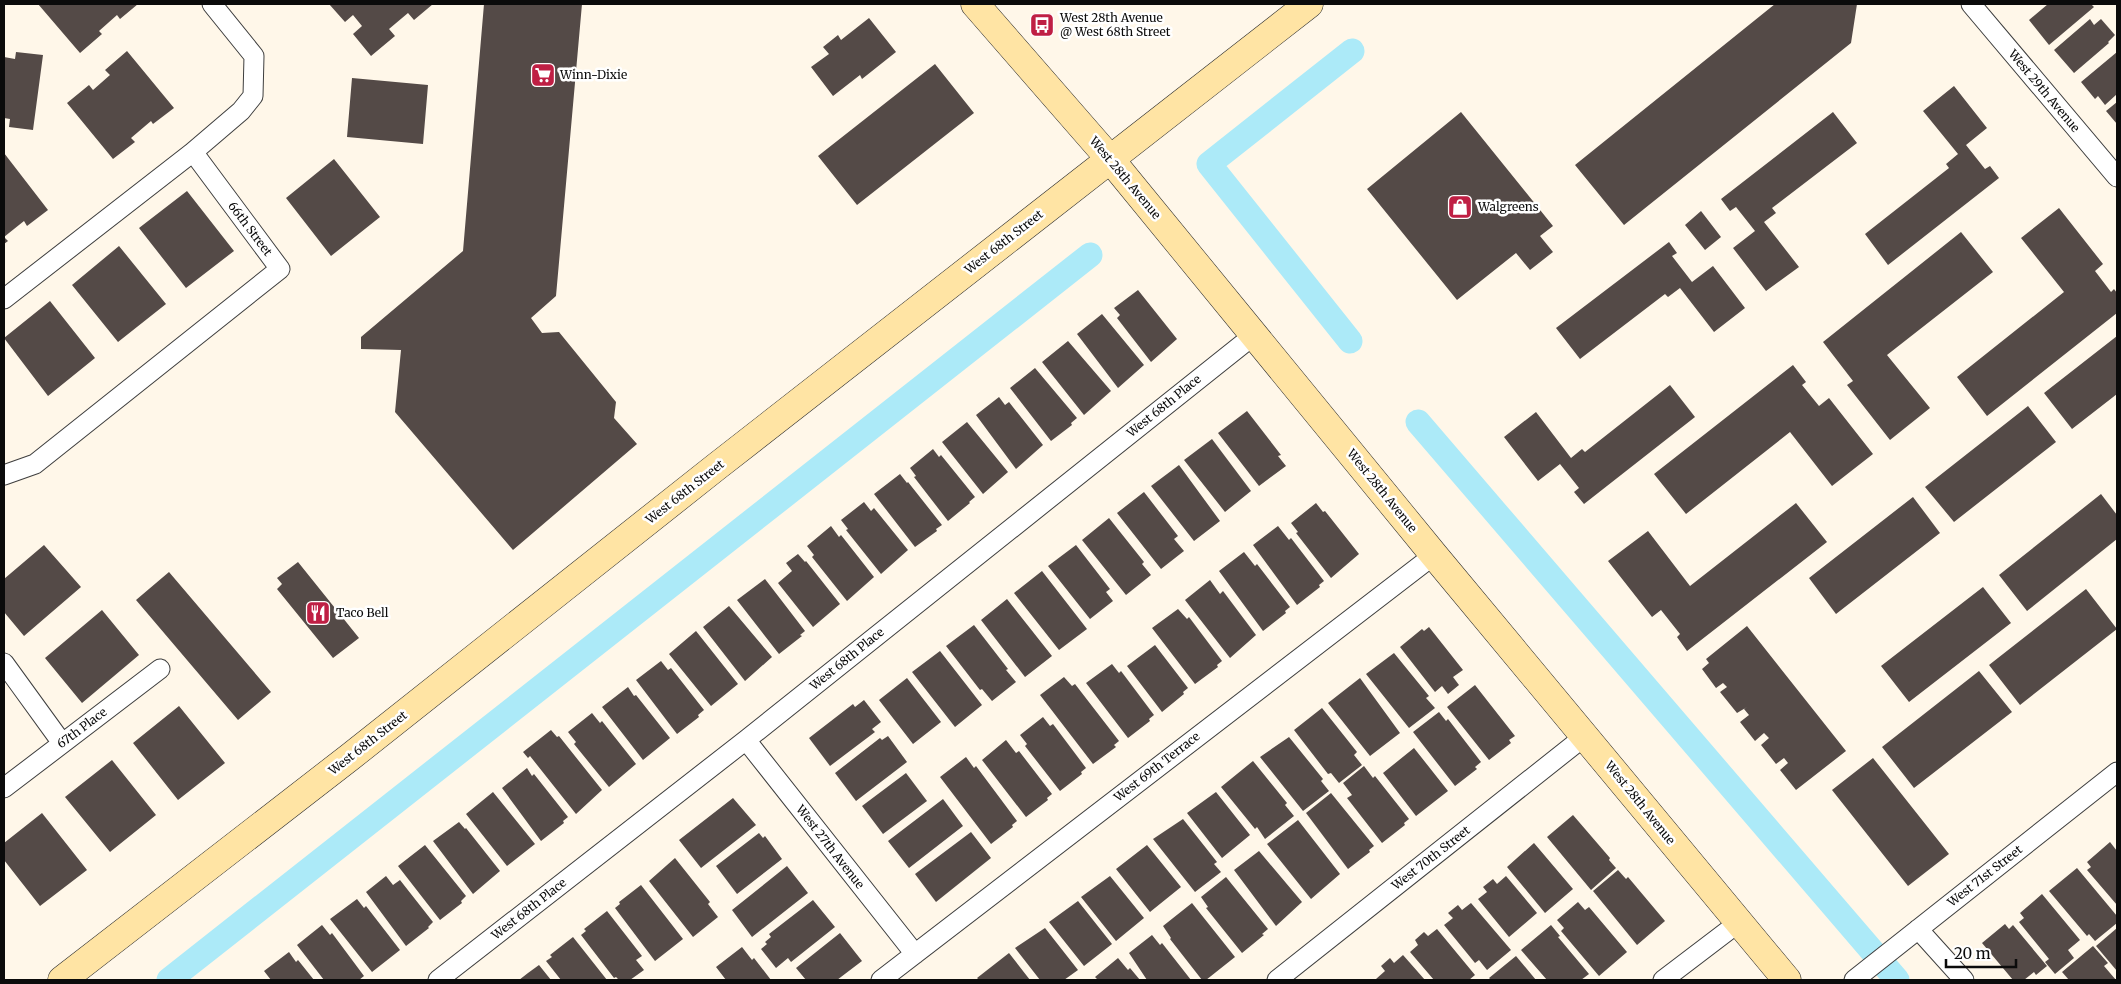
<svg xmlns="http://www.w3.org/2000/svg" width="2121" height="984" viewBox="0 0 2121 984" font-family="Merriweather,serif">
	<rect width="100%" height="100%" fill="#fff7e9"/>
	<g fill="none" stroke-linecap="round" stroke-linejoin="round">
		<!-- canal -->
		<path stroke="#aceaf8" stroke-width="25" d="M1350,341L1209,164L1352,51
			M1418,422L1897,980
			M169,980L1090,255"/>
	</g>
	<!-- building -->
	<path fill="#544a47" d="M38,4H138L120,19L117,15L99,31L102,34L80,53Z
		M329,4H433L414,20L408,13L389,29L395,36L371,56L353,34L362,26L353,15L345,22Z
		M484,4H582L556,296L531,318L542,333L559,332L616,402L614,418L637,444L513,550L395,412L401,350L361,349V337L463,251Z
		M1775,4H1857L1851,43L1624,225L1575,165Z
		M2048,4H2091L2094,7L2049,45L2029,20Z
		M869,18L896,52L862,79L860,75L833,96L811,67L829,54L823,47L838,35L841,40Z
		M2090,19L2094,25L2101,19L2115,35L2108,42L2109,43L2074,73L2054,50Z
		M127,51L174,108L153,124L151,121L131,138L135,142L113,159L67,103L89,85L93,90L110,75L105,70Z
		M16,52L43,55L33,130L9,127L10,119L4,118V57L15,59Z
		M2117,52V94L2105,105L2098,96L2095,99L2081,82Z
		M935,64L974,113L857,205L818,156Z
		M352,78L428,85L423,144L347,137Z
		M1954,86L1987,128L1966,145L1985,169L1990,166L1999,178L1888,265L1865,234L1949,168L1946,164L1958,154L1923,111Z
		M2117,102V124L2106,111Z
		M1461,112L1553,226L1540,236L1553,252L1530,270L1516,253L1457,300L1367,189Z
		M1833,112L1857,143L1772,208L1776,213L1764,222L1799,267L1766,291L1733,248L1755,231L1736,207L1730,211L1721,199Z
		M4,153L48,210L27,226L24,221L4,237L8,241L4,244Z
		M334,159L380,217L331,256L286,198Z
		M187,191L234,251L186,288L139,228Z
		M2059,208L2103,264L2095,271L2111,292L2114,289L2117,293V313L1987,416L1957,377L2064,292L2021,238Z
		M1701,211L1721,237L1705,250L1685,225Z
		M1961,232L1993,272L1887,355L1930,408L1890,440L1847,385L1853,381L1823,342Z
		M1669,242L1677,253L1672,256L1692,282L1713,266L1745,308L1714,332L1680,288L1668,297L1665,294L1580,359L1556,328Z
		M119,246L166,304L118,342L72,285Z
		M1138,290L1177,339L1151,362L1117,318L1120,315L1114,308Z
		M50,301L95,358L48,396L4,338Z
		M1102,314L1144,365L1118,388L1077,334Z
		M2117,336V394L2072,429L2044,393Z
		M1068,341L1111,391L1084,415L1042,362Z
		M1793,365L1806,382L1802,385L1819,406L1829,398L1873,454L1832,486L1790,432L1686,514L1654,474Z
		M1035,368L1077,418L1071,423L1072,425L1051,441L1010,388Z
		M1670,385L1695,417L1584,504L1574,492L1579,488L1560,464L1538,481L1504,437L1536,412L1571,458L1582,449L1585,452Z
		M999,397L1005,405L1009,402L1043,445L1016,469L976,415Z
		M2028,406L2056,442L1954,522L1925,487Z
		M1247,411L1281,455L1278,456L1286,466L1259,486L1218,433Z
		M967,422L1008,472L983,494L942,442Z
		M1212,439L1251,491L1225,512L1184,460Z
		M933,449L939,457L941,455L975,497L969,502L970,503L948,521L914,477L916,476L910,468Z
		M1179,465L1220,521L1194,541L1151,486Z
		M900,474L907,483L908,482L942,525L936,529L937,531L915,547L874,494Z
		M1144,492L1178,536L1174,539L1184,551L1161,569L1117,513Z
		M2101,494L2117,515V539L2027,611L1999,575Z
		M1913,497L1940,533L1836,614L1809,578Z
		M864,502L871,511L874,508L908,550L881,574L846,530L848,529L841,520Z
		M1316,503L1323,512L1325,511L1359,554L1331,578L1296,533L1298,532L1291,523Z
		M1796,503L1827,542L1687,651L1677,637L1680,634L1661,610L1652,617L1608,561L1648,531L1690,586Z
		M1109,518L1144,562L1142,564L1151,575L1126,595L1082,540Z
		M831,526L839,537L841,535L874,577L847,601L812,557L814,555L807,546Z
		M1278,526L1289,540L1291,538L1324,581L1319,585L1320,587L1297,605L1253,545Z
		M44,545L81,587L24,636L4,612V579Z
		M1076,545L1110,589L1106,592L1113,601L1090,619L1048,566Z
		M1244,552L1255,566L1257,564L1290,607L1285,611L1286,613L1263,631L1219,571Z
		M798,554L805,562L806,561L840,604L813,627L778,583L792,571L786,563Z
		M298,562L359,638L333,658L277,589L282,584L277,578Z
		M1042,571L1087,629L1059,650L1014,593Z
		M169,572L271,692L238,720L136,600Z
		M765,579L805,631L800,635L802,636L779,654L737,600Z
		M1210,580L1220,594L1223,591L1256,635L1230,658L1185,600Z
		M1983,587L2011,623L1909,702L1881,666Z
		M2086,589L2117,629L2020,705L1989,665Z
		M1007,599L1052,656L1025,677L981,620Z
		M729,606L772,657L745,681L703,627Z
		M1178,609L1187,619L1189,617L1222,661L1217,665L1218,667L1195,684L1152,628Z
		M102,610L139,655L82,703L45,658Z
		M974,625L1008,669L1006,670L1016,682L992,701L982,689L980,690L946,646Z
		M1747,626L1846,751L1796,790L1780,770L1788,763L1784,758L1776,764L1761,745L1769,738L1764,733L1755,741L1740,722L1749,715L1744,709L1747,707L1737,713L1720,692L1727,687L1723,683L1716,688L1702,669L1709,663L1706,659Z
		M1429,627L1463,670L1453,677L1459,685L1448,694L1442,686L1435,692L1400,647L1422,629L1424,631Z
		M696,631L738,684L711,706L669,654Z
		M1155,645L1188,688L1183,692L1184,694L1162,712L1127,666Z
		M940,651L982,705L955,727L912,672Z
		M1394,653L1429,696L1426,698L1435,708L1409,728L1366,674Z
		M661,661L668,670L671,668L704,710L698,715L699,717L677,734L636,680Z
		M1112,664L1119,673L1121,671L1154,715L1149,719L1150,721L1128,738L1086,683Z
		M1979,671L2012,712L1914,788L1882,747Z
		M1064,677L1072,686L1075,684L1119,741L1114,745L1116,747L1093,764L1040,695Z
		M907,678L941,722L913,744L879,700Z
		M1360,678L1400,733L1370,756L1328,703Z
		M1475,685L1515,736L1509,740L1511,743L1489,760L1447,707Z
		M628,687L634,696L636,695L670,738L643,760L602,707Z
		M864,700L881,722L872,729L875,732L830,766L809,738L853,704L855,707Z
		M179,706L225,763L178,800L133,743Z
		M1322,708L1357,752L1354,755L1362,765L1339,783L1331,773L1328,774L1294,730Z
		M1439,712L1446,721L1448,719L1481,762L1475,767L1477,769L1455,786L1413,732Z
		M592,713L600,723L602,721L636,764L609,787L574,744L576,742L568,732Z
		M1043,717L1050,726L1053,724L1086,768L1081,772L1082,774L1060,791L1025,746L1027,744L1020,735Z
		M551,730L557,737L559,736L602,790L576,814L530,756L528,758L523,752Z
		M888,736L907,762L856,801L835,773L880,738L882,740Z
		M1289,737L1323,779L1321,781L1329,791L1303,811L1260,757Z
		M1006,740L1016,753L1019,751L1052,794L1047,798L1048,800L1026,817L982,760Z
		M1414,748L1448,791L1416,816L1383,773Z
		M966,757L974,768L976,766L1017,821L1012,825L1013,827L991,844L940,777Z
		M1873,758L1949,854L1908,886L1832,790Z
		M112,760L156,815L110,852L65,797Z
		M1253,761L1287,803L1285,805L1294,816L1265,839L1257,827L1255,829L1221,787Z
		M1364,766L1373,778L1375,776L1409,819L1404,823L1405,825L1382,843L1347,798L1352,795L1343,783Z
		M527,768L532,776L534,774L568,817L563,821L564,823L541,841L502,788Z
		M906,773L927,801L883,834L862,806Z
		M493,792L535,844L507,866L466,814Z
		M1216,792L1250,835L1222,858L1187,813Z
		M1331,793L1374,846L1369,850L1370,852L1348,869L1306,813Z
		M733,798L756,825L701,868L679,840Z
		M943,799L963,826L909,868L888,841Z
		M42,813L87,870L40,906L4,860V843Z
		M1573,815L1610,858L1609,860L1616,868L1591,890L1547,837Z
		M1183,819L1217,862L1214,864L1221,872L1195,892L1153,839Z
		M1298,820L1340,874L1311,899L1267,844Z
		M459,822L465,829L466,828L500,871L473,894L433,841Z
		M971,832L991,858L936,902L915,874Z
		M759,833L763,838L765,836L782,859L737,894L716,866Z
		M2110,842L2117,851V905L2087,870L2091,867L2087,862Z
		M1534,843L1573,889L1545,913L1507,867Z
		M425,845L466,896L461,901L462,903L440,920L398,866Z
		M1147,845L1181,887L1150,912L1116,869Z
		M1259,851L1302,902L1276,926L1234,870Z
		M675,858L710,902L708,904L718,917L693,937L649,881Z
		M787,866L808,893L752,937L732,910Z
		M2077,868L2117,916V923L2095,941L2089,934L2087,936L2049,891Z
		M1618,870L1626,879L1628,877L1665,921L1637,945L1593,891Z
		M386,876L393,885L400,880L433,922L428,927L429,928L406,946L366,892Z
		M1110,876L1144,918L1116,941L1081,897Z
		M1506,876L1537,913L1509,937L1478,899L1487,892L1483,887L1493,879L1497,884Z
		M1226,877L1268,929L1262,934L1264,935L1242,953L1206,908L1208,907L1201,897Z
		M641,885L683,939L655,961L615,908L620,904L619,902Z
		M2042,894L2080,940L2068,950L2074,958L2055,974L2045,962L2049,959L2019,922L2024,918L2020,913Z
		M357,899L364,908L366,906L400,950L372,972L330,919Z
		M813,900L835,927L791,962L788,958L776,968L761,949L767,944L765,942L771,937L769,934Z
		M1078,901L1112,944L1084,966L1049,922Z
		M1578,902L1585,910L1589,907L1627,952L1599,976L1561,931L1564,928L1557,920Z
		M1192,903L1235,957L1206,980H1202L1170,939L1171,938L1163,926Z
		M1471,903L1511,950L1487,970L1479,960L1475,963L1444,925L1453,918L1448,913L1458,905L1462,910Z
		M607,911L642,956L636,960L644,970L630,980H619L616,977L614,978L581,935L586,931L584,929Z
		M2005,924L2009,929L2013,925L2047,966L2036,975L2034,972L2024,980H2013L1982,943Z
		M322,925L330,935L332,933L364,976L359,980H324L297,945Z
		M1551,925L1560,936L1558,937L1589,974L1581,980H1547L1521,950Z
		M1045,928L1078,970L1064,980H1040L1015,948Z
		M2117,928V971L2096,946Z
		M1437,929L1475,975L1469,980H1434L1410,952L1418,945L1415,940L1424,932L1428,936Z
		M840,933L862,961L837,980H806L796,968Z
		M1152,935L1160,945L1162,943L1191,980H1147L1129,953Z
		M573,937L607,980H561L546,961L552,957L550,955Z
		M2093,946L2108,963L2104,966L2116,980H2069L2062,972Z
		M742,947L752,960L754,958L771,980H726L716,967Z
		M289,952L296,962L298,960L314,980H271L264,971Z
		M1009,953L1030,980H979L977,978Z
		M1403,955L1425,980H1377L1376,979L1385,971L1381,966L1390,958L1394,963Z
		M1516,956L1536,980H1491L1489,978Z
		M1118,958L1128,970L1130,968L1140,980H1098L1095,977Z
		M539,965L551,980H519L528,973Z"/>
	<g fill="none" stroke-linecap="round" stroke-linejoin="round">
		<defs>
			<path id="minor" d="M1971,4L2117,177
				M4,299L193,152L241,111L253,96L254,56L212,4
				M4,475L35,464L280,269L193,152
				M4,663L62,743
				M746,740L915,954
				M4,788L160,669
				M1918,929L1964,980
				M438,980L746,740L1254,335
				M881,980L1434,555
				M1277,980L1585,736
				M1663,980L1738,923
				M1854,980L2117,772"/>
			<path id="secondary" d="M975,4L1110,159L1434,555L1787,980
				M62,980L350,757L716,467L1309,4"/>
		</defs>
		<!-- minor casing -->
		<use href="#minor" stroke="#3e3e3e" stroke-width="21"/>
		<!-- secondary casing -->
		<use href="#secondary" stroke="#2d2d2d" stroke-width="29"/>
		<!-- minor -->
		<use href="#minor" stroke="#fff" stroke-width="19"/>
		<!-- secondary -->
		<use href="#secondary" stroke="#ffe4a4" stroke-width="28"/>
	</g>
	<!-- icons -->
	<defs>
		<symbol id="bus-square" viewBox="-11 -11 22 22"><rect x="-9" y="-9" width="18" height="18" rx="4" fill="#bf1f44" stroke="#fff"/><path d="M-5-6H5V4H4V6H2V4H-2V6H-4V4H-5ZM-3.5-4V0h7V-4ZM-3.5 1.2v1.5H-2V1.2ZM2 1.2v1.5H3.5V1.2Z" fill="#fff"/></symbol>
		<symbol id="supermarket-square" viewBox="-11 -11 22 22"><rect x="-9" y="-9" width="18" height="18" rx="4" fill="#bf1f44" stroke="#fff"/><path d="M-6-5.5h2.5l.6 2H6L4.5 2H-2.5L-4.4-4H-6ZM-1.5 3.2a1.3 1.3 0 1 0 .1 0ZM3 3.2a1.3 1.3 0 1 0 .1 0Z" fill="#fff"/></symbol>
		<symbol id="shop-square" viewBox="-11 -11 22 22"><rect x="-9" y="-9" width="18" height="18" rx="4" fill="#bf1f44" stroke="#fff"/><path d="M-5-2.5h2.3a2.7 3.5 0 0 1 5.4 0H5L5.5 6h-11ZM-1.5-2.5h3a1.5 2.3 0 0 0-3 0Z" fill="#fff"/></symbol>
		<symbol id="restaurant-square" viewBox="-11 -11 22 22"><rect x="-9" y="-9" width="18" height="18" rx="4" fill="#bf1f44" stroke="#fff"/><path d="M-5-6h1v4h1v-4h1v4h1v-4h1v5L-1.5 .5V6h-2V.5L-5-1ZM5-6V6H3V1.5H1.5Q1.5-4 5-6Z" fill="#fff"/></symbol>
	</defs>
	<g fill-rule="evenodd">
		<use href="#bus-square" x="1028" y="11" width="28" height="28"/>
		<use href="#supermarket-square" x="529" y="61" width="28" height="28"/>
		<use href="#shop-square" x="1446" y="193" width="28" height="28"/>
		<use href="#restaurant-square" x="304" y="599" width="28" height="28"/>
	</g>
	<g text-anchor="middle" stroke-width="5" stroke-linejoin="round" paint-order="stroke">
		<!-- poi labels -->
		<g font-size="12" fill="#0b0b0b" stroke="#fff" text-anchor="start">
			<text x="1060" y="22">West 28th Avenue<tspan x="1060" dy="14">@ West 68th Street</tspan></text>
			<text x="560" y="79">Winn-Dixie</text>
			<text x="1478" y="211">Walgreens</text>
			<text x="336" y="617">Taco Bell</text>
		</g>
		<!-- street labels -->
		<g font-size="12" fill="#0b0b0b" stroke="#fff">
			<text transform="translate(2044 91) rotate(50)" y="4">West 29th Avenue</text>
			<text transform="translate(1125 178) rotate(50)" y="4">West 28th Avenue</text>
			<text transform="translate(250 229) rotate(53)" y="4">66th Street</text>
			<text transform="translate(1004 242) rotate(-38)" y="4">West 68th Street</text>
			<text transform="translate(1164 406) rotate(-39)" y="4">West 68th Place</text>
			<text transform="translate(1382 491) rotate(51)" y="4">West 28th Avenue</text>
			<text transform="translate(685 492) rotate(-38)" y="4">West 68th Street</text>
			<text transform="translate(847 659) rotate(-39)" y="4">West 68th Place</text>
			<text transform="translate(82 728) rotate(-37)" y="4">67th Place</text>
			<text transform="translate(368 743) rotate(-38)" y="4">West 68th Street</text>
			<text transform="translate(1157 767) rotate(-38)" y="4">West 69th Terrace</text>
			<text transform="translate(1640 803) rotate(51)" y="4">West 28th Avenue</text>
			<text transform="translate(830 847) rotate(52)" y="4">West 27th Avenue</text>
			<text transform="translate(1431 858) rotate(-38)" y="4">West 70th Street</text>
			<text transform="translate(1985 876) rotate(-38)" y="4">West 71st Street</text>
			<text transform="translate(529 909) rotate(-38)" y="4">West 68th Place</text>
		</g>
	</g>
	<!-- border -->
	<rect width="2121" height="984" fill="none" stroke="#0b0b0b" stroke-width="10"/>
	<!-- scale -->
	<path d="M1946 959v8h70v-8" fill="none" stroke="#0b0b0b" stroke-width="2.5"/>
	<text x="1954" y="959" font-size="15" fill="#0b0b0b" stroke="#ffffff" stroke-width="4" paint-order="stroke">20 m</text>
</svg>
